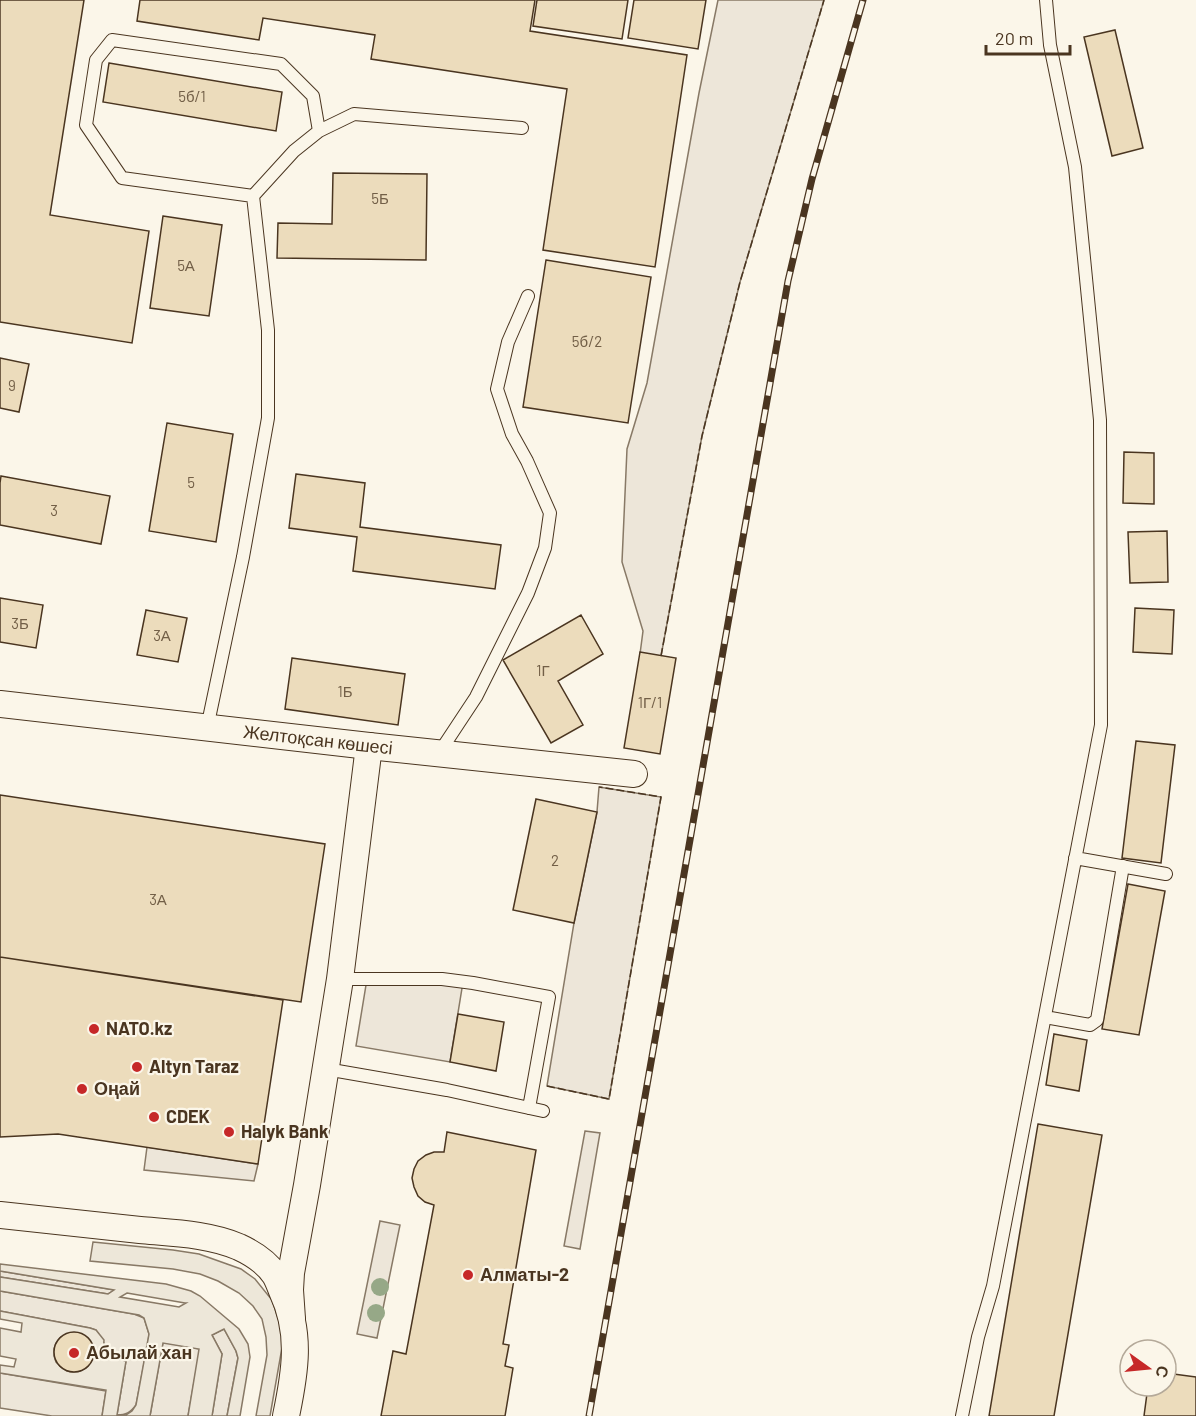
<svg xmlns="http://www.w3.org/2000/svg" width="1196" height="1416" viewBox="0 0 1196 1416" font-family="Barlow,sans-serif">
	<rect width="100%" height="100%" fill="#fbf6e9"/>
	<!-- green -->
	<path fill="#ede6d9" stroke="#887966" stroke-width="1.5" d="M718,0H824L740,282L702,436L661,656L640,654L643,631L622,562L627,449L647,383L699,93Z
		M599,787L661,797L609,1099L547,1086L574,923L597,812Z
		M367,979L463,982L450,1062L356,1046Z
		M585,1131L600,1133L580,1249L564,1246Z
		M147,1147L258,1164L254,1181L144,1170Z
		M380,1221L400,1225L377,1338L357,1334Z
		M0,1271L115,1290L108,1294L0,1277Z
		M0,1291L134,1314L144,1318L149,1334L148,1343L136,1405C130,1413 126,1415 117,1415L126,1361L103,1356L105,1345L96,1330L90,1328L0,1311Z
		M224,1329L236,1351L238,1358L227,1416H212L222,1354L212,1335Z
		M163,1342L200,1349L188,1416H150Z
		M0,1373L106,1391L102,1416H52L0,1408Z"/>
	<!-- parking -->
	<path fill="#ede7d9" stroke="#887966" stroke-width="1.5" fill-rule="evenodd" d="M93,1242L173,1250L199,1254L241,1269L255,1279L272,1300L280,1324L283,1342L270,1416H256L267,1355L266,1337L262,1319L253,1306L239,1293L218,1281L200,1274L173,1269L90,1261Z
		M0,1264L166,1284L191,1291L200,1296L239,1329L248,1344L250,1357L240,1416H227L238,1358L236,1351L224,1329L212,1335L222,1354L212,1416H188L199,1349L163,1343L150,1416H102L106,1390L0,1373V1365L14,1367L16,1359L0,1356V1328L21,1332L22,1323L0,1319V1311L90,1328L96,1330L104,1340L103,1356L126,1361L117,1415H126L132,1411L136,1405L149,1334L144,1318L139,1315L0,1291V1277L108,1294L114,1290L0,1271ZM127,1293L185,1303H186L179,1307L120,1297ZM72,1333L84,1336L92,1345L93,1351L90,1363L86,1368L80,1371L73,1372L67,1371L61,1367L56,1362L54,1356V1349L56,1343L61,1337Z"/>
	<!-- building -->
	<path fill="#ecdcbc" stroke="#4a3520" stroke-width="1.5" d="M0,0H84L50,215L149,231L132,343L0,322Z
		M140,0H535L530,31L687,55L655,267L543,250L567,89L371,59L375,35L263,18L259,40L137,21Z
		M537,0H628L622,39L533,26Z
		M634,0H706L698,49L628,38Z
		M1115,30L1143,148L1112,156L1084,37Z
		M109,63L282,92L276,131L103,102Z
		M333,173L427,174L426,260L277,258L278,223L332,224Z
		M163,216L222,225L209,316L150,308Z
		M546,260L651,277L628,423L523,407Z
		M0,358L29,364L19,412L0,408Z
		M167,423L233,434L216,542L149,531Z
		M1124,452L1154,453V504L1123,503Z
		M296,474L365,483L360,527L501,545L495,589L353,571L357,537L289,528Z
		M1,476L110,496L101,544L0,525V483Z
		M1167,531L1168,582L1130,583L1128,532Z
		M0,598L43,605L36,648L0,642Z
		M1135,608L1174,610L1172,654L1133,652Z
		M146,610L187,618L178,662L137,655Z
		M581,615L603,654L558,681L583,725L551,743L503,660Z
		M640,652L676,658L660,754L624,748Z
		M292,658L405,674L398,725L285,709Z
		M1136,741L1175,745L1161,863L1122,858Z
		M0,795L325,844L301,1002L0,957Z
		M536,799L597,812L574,923L513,910Z
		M1128,884L1165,891L1139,1035L1102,1029Z
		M0,957L283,1000L258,1164L58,1134L0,1137Z
		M458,1014L504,1022L496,1071L450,1062Z
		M1054,1034L1087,1040L1079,1091L1046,1085Z
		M1038,1124L1102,1135L1054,1416H989Z
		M447,1132L536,1150L503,1344L509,1345L505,1366L513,1368L505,1416H381L393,1351L406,1354L434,1205L425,1202L418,1196L414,1187L412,1178L414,1169L418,1161L426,1155L434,1152H444Z
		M54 1352a20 20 0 1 1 40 0a20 20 0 1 1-40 0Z
		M1166,1373L1196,1377V1416H1144L1148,1386H1166Z"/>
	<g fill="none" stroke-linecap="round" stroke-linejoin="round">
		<defs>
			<path id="lane" d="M253,196L122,178L86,125L96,60L112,40L281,64L313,96L319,131
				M207,728L243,557L268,418V330L253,196L294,151L319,131L354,114L522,128
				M439,753L476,697L528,593L545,548L550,513L527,461L512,434L497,389L508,342L528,296
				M1075,858L1166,874
				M340,979H442L473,983L549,997L529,1108
				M1045,1017L1090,1025L1097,1020L1123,866
				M326,1069L447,1090L543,1111
				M962,1416L978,1337L993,1286L1101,725L1100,420L1075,167L1050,45L1046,0"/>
			<g id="street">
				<path id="s1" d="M0,704L369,746L634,774"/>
				<path d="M0,1215C47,1220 94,1225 140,1230C173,1233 209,1234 239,1247C252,1253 267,1263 275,1275C278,1280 280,1286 282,1291C302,1333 295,1373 286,1416"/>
				<path d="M292,1319L290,1290L291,1273L307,1185L340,979L369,746"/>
			</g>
		</defs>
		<!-- lane casing -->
		<use href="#lane" stroke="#4a3520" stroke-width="14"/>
		<!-- street casing -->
		<use href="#street" stroke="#4a3520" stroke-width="28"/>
		<!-- lane -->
		<use href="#lane" stroke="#fbf6e9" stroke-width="12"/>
		<!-- street -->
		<use href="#street" stroke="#fbf6e9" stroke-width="26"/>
		<defs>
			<path id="rail" d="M589,1416L788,281L812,179L863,0"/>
		</defs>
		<!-- rail casing -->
		<use href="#rail" stroke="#4a3520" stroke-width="7"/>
		<!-- rail -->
		<use href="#rail" stroke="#fbf6e9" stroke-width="4.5" stroke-dasharray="14" stroke-linecap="butt"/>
		<!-- fence -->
		<path stroke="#4a3520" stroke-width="1.5" stroke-dasharray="8 3" stroke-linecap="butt" d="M661,656L702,436L740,282L824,0
			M547,1086L609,1099L661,797L599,787"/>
	</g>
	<!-- trees -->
	<g fill="#96a887">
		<circle cx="380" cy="1287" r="9"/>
		<circle cx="376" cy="1313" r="9"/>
	</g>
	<!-- markers -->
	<g fill="#c62828" stroke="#fbf6e9" stroke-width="2">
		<circle cx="94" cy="1029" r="6"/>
		<circle cx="137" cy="1067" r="6"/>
		<circle cx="82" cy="1089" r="6"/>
		<circle cx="154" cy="1117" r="6"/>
		<circle cx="229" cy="1132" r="6"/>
		<circle cx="468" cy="1275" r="6"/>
		<circle cx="74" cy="1353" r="6"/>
	</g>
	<g text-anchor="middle" stroke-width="4.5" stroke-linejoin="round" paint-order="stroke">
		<!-- number labels -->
		<g font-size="15" fill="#725f47">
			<text x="192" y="102">5б/1</text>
			<text x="380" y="204">5Б</text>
			<text x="186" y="271">5А</text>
			<text x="587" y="347">5б/2</text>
			<text x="12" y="391">9</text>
			<text x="191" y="488">5</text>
			<text x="54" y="516">3</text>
			<text x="20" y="629">3Б</text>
			<text x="162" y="641">3А</text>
			<text x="543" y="676">1Г</text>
			<text x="345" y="697">1Б</text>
			<text x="650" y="708">1Г/1</text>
			<text x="555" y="866">2</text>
			<text x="158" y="905">3А</text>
		</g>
		<!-- street labels -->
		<g font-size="18" fill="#4a3520" stroke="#fbf6e9">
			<text dy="6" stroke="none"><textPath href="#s1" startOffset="320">Желтоқсан көшесі</textPath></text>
		</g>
		<!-- poi labels -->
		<g font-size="18" font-weight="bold" fill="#4a3520" stroke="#fbf6e9" text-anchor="start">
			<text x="106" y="1035">NATO.kz</text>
			<text x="149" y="1073">Altyn Taraz</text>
			<text x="94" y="1095">Оңай</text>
			<text x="166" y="1123">CDEK</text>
			<text x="241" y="1138">Halyk Bank</text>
			<text x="480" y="1281">Алматы-2</text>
			<text x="86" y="1359">Абылай хан</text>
		</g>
	</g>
	<!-- north arrow -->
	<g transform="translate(1148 1368) rotate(105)"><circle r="28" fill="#fbf6e9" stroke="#b4a999" stroke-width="1.5"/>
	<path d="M0-4.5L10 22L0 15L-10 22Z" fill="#c62828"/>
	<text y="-9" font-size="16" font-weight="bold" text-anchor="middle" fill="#4a3520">С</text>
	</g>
	<!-- scale -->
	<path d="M986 45v9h84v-9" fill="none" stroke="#4a3520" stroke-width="3"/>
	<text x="995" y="45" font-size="18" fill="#4a3520" stroke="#fbf6e9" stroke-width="4.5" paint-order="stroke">20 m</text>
</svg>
